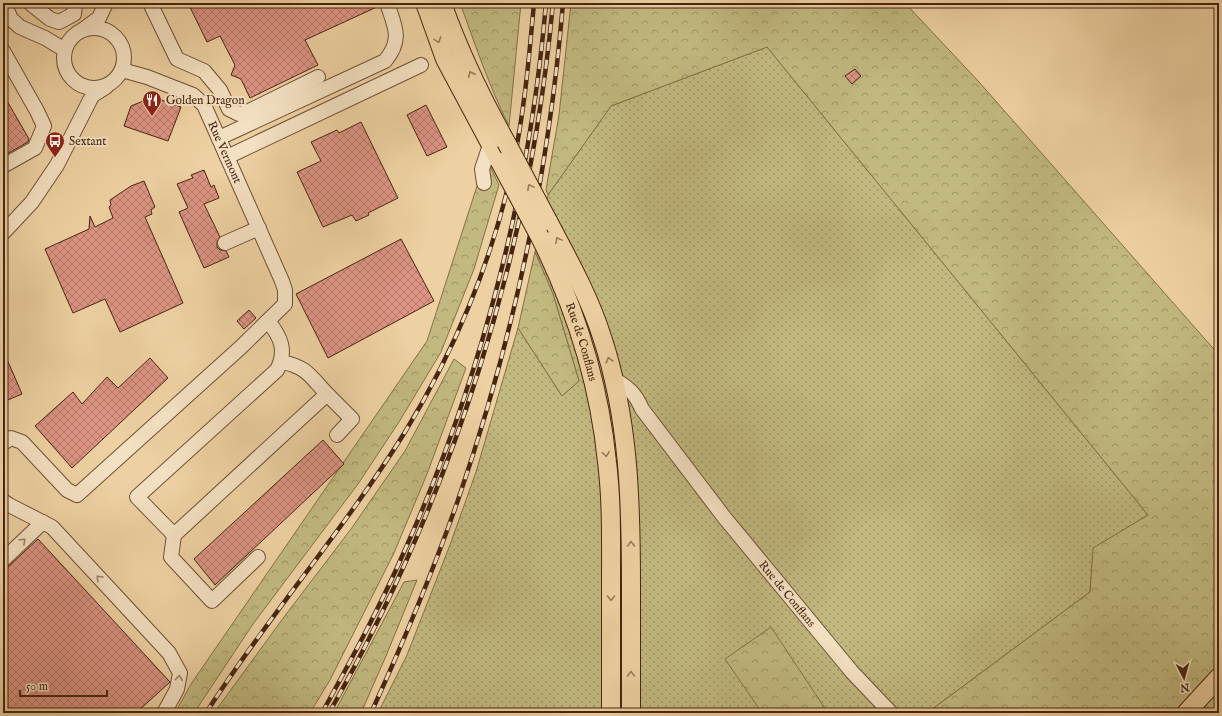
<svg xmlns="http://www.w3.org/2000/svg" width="1222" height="716" viewBox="0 0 1222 716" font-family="'IM FELL English',serif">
	<defs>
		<pattern id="grass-dots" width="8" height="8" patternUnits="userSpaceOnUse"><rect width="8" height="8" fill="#c1b97f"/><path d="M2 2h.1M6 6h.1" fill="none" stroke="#9f9667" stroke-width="1.8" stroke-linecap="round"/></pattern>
		<pattern id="forest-crowns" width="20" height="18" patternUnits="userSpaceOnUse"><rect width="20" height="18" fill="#c1b97f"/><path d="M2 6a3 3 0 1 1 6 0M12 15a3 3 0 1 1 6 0" fill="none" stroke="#9f9667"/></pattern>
		<pattern id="building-cross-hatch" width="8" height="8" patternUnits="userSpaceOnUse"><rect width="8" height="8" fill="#dd9484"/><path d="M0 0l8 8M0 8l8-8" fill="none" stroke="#b5796b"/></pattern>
	</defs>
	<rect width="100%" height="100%" fill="#eed1a2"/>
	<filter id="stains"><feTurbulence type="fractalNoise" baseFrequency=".005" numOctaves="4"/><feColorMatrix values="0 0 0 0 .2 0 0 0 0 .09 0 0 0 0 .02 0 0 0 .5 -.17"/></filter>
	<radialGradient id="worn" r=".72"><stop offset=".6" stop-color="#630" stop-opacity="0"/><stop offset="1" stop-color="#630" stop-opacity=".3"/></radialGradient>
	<!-- grass -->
	<path fill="url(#grass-dots)" stroke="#846f48" d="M767,47L1148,515L1094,548L1090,592L927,713H378L407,655L450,545L476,472L518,328L562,396L579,381L553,294L535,252L548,195L611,106Z"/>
	<!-- forest -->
	<path fill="url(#forest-crowns)" stroke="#846f48" d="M460,3H521L509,126C489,86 475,44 460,3Z
		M571,3H905L979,82L1219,355V713H927L1090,592L1093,548L1148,515L767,47L611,106L548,195L546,190L559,115Z
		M484,153L499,185L474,269L441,352L399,422L358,484L253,624L194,713H175L191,684L427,341L478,183Z
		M535,252L553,294L579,381L562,396L518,328Z
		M454,359L466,368L427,474L394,553L330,680L310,713H214L284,617L351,529L405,451Z
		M417,580L386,656L361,713H334L404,582Z
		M771,627L828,713H762L725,659Z"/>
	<!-- building -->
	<path fill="url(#building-cross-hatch)" stroke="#462511" d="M188,3H379V6L305,40L318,65L250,98L241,79L231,75L235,65L220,36L207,42Z
		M855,69L861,76L852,84L845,76Z
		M3,94L29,139L28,142L3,156Z
		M153,97L181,107L168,141L124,126L131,106Z
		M426,105L447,147L427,156L407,115Z
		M361,122L398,198L368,213L369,215L356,221L352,215L323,227L297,172L321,161L311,142L337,130L339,133Z
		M204,170L211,187L214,185L219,198L204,204L220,237L217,242V247L220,250L226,251L229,257L204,268L179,212L188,208L177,184L193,178L191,175Z
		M144,181L155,207L151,210L152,214L145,217L183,303L120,332L105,299L73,313L45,249L89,229L90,216L95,227L113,218L109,207L111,205L110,200L131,186Z
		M401,239L434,301L328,358L296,294Z
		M249,310L256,318L244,329L237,321Z
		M3,350L22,394L3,402Z
		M150,358L168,378L72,468L35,426L73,392L82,404L107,377L118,388Z
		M323,440L344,464L215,585L194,559Z
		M38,539L170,682L136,713H3V569L9,566Z"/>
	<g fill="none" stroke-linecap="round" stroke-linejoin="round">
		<defs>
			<g id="minor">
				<path d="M4,3L11,19L20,27L45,38L65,50"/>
				<path d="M30,3L50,19L59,22L74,14L75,3"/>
				<path d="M150,3L177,59L204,71L220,90L229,109L239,114L247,112L318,77"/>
				<circle cx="94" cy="58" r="30"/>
				<path d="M84,29L99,18L106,3"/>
				<path d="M3,51L37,111L44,126L35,148L3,166"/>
				<path d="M219,138L385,61C403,39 395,27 387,3"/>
				<path d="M227,157L421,65"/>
				<path d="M484,183L482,169L490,145"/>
				<path d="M3,233L32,202L57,165L90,100L93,95L106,87"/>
				<path d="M225,243L259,228"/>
				<path d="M268,321C281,337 287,351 277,370L137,497L174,535L327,394C310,376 307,367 282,362"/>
				<path id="s1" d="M614,379C629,388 635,393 642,409L724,517L852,672L891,713"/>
				<path d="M327,394L352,419L337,435"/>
				<path d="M3,443L11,438L22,442L67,490L77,495L240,348L285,304V290L282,281L204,105L193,95L147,77L122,70"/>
				<path d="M3,501L9,505L52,527L169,653L180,673L177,689L164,713"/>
				<path d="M174,535L171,557L212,601L258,557"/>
				<path d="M3,560L43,522"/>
			</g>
			<g id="major">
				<path d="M425,3L445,59L500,162"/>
				<path d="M442,3C459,51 481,97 506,142"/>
				<path d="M548,221C568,259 589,296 602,337C629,419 631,500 631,586C631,628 631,671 631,713"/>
				<path id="s2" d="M540,237C576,309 599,381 607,462C612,502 611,542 611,583C611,626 611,670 611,713"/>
				<path d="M1186,713L1219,677"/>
			</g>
		</defs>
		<!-- minor casing -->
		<use href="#minor" stroke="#705035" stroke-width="16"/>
		<!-- major casing -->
		<use href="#major" stroke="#462511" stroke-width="20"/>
		<!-- minor -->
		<use href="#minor" stroke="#f4e1c3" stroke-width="14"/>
		<!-- major -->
		<use href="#major" stroke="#eed1a2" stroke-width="18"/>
		<defs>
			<path id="rail" d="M206,713C268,616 344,530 405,432C454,352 492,261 512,170C524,115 529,59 534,3
				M322,713C351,660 380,607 404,552C481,380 530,191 546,3
				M329,713C453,495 530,253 553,3
				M371,713C403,643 433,572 458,500C513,340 549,172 563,3"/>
		</defs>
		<!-- rail casing -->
		<use href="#rail" stroke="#462511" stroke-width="4.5"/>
		<!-- rail -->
		<use href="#rail" stroke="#f4e1c3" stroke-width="3" stroke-dasharray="9" stroke-linecap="butt"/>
		<defs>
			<path id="major-bridge" d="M506,142L548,221
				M500,162L540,237"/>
		</defs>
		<!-- major-bridge casing -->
		<use href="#major-bridge" stroke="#462511" stroke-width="20" stroke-linecap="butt"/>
		<!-- major-bridge -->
		<use href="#major-bridge" stroke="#eed1a2" stroke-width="18"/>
	</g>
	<!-- one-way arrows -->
	<defs><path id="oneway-chevron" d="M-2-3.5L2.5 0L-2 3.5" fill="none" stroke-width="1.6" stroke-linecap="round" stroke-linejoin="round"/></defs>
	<g stroke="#9a7b5a">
		<use href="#oneway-chevron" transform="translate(438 40) rotate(70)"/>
		<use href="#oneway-chevron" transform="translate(471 74) rotate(-115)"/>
		<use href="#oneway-chevron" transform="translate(530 187) rotate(-118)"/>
		<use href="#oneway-chevron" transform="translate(558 240) rotate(-118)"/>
		<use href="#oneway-chevron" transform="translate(609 360) rotate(-105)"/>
		<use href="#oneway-chevron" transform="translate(606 454) rotate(82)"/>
		<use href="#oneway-chevron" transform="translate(631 544) rotate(-90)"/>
		<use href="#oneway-chevron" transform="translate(611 598) rotate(90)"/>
		<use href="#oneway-chevron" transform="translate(631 674) rotate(-90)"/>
	</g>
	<g stroke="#9d836a">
		<use href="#oneway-chevron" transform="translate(23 541) rotate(-43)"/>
		<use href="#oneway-chevron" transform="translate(99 578) rotate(-133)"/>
		<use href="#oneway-chevron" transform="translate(179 678) rotate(-85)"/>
	</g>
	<!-- icons -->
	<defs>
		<symbol id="restaurant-pin" viewBox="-11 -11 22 30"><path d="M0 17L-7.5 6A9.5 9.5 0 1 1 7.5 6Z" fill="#8f2418" stroke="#f4e1c3"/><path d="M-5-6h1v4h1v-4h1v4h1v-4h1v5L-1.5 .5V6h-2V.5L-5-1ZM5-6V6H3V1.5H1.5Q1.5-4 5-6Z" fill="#fff"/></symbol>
		<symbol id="bus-pin" viewBox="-11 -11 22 30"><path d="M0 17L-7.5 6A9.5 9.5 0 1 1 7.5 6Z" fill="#8f2418" stroke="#f4e1c3"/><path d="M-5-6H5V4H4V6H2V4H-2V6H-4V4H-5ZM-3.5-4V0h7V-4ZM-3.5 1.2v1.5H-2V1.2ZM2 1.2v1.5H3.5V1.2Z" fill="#fff"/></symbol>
	</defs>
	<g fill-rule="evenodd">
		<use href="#restaurant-pin" x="141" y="89" width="22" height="30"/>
		<use href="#bus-pin" x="44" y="130" width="22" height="30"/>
	</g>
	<g text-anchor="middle" stroke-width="4" stroke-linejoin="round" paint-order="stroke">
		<!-- poi labels -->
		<g font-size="12" fill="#462511" stroke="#f4e1c3" text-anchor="start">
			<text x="166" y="104">Golden Dragon</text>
			<text x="69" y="145">Sextant</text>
		</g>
		<!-- street labels -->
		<g font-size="12" fill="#462511" stroke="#f4e1c3">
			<text transform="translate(225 152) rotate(66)" y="4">Rue Vermont</text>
			<text dy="4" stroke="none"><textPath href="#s2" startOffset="113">Rue de Conflans</textPath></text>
			<text dy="4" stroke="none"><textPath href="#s1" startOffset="277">Rue de Conflans</textPath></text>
		</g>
	</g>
	<!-- margin -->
	<rect width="1222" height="716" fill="none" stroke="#eed1a2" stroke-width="16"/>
	<rect x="4" y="4" width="1214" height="708" fill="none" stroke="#462511" stroke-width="2"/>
	<rect x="8" y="8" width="1206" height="700" fill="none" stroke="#462511"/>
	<!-- north arrow -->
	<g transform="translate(1184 678) rotate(174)" stroke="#f4e1c3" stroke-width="3" paint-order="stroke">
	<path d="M0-3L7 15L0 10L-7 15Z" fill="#462511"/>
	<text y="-6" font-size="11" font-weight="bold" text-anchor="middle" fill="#462511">N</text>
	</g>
	<!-- scale -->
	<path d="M20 690v6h87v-6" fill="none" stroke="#462511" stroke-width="2"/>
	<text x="26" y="690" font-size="12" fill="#462511" stroke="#f4e1c3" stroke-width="3" paint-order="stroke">50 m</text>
	<rect width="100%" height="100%" filter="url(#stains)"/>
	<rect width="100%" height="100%" fill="url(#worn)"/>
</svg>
